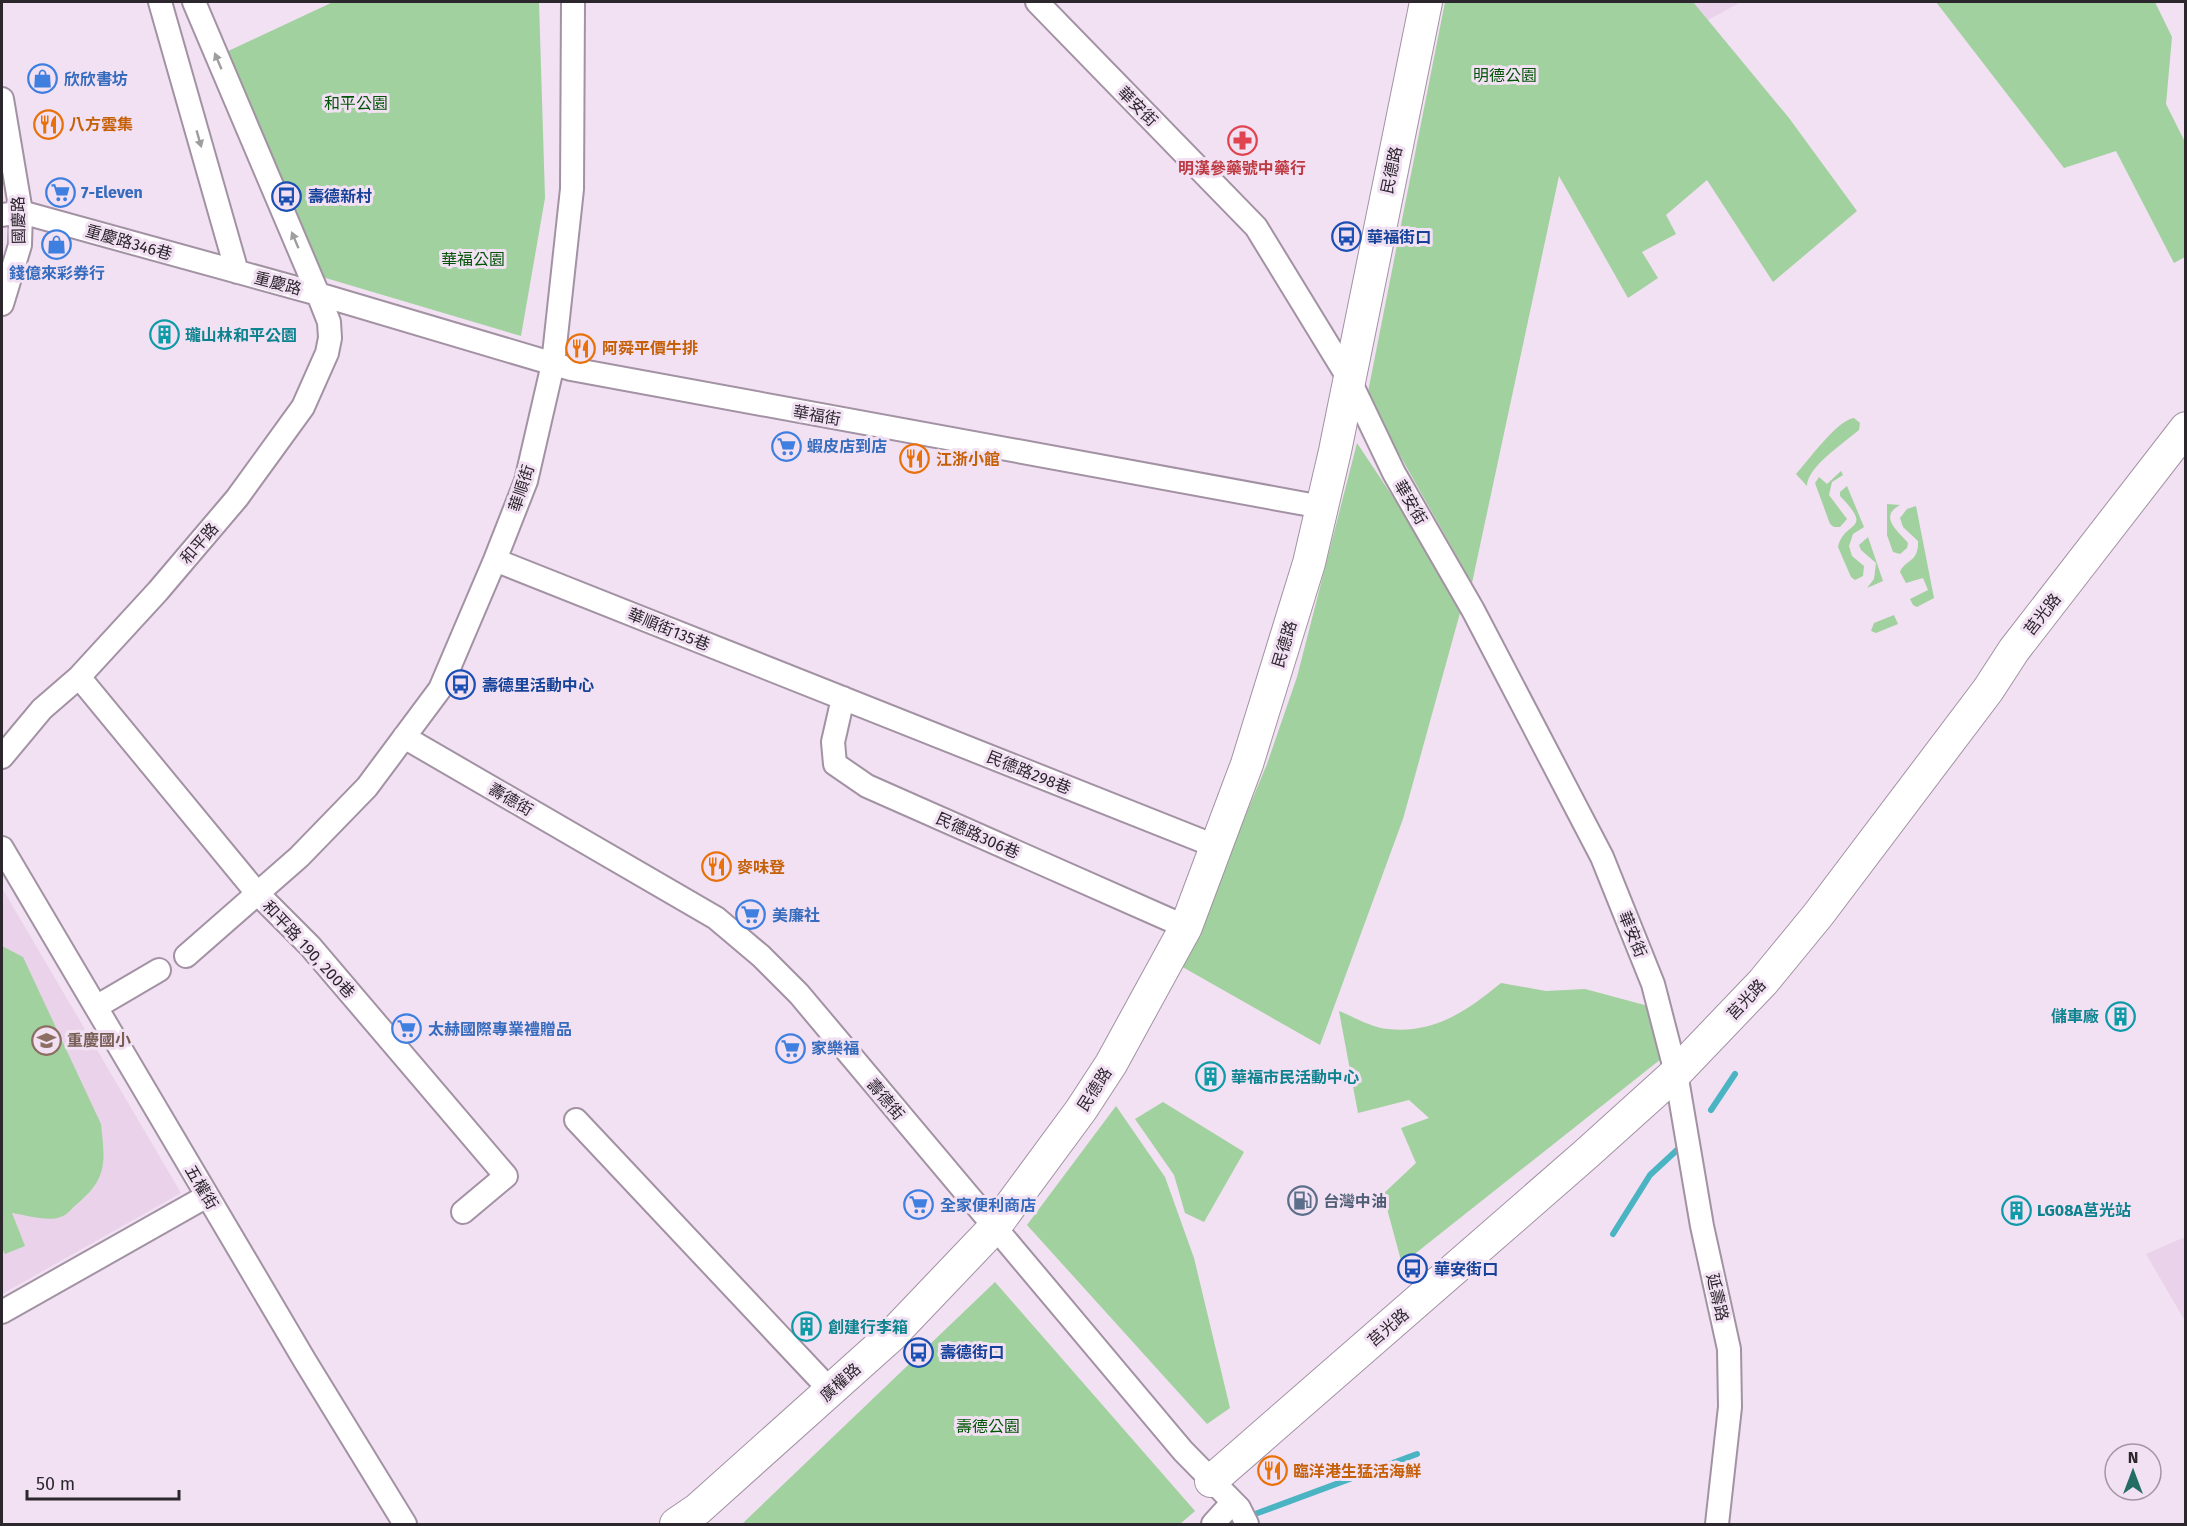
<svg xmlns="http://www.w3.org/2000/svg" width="2187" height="1526" viewBox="0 0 2187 1526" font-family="'Fira Sans','Noto Sans TC',sans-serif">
	<rect width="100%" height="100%" fill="#f2e0f3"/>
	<!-- built -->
	<path fill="#e9d2ea" d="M1693,2H1741L1706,21Z
		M2,888L181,1193L2,1294Z
		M2185,1237V1321L2146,1254Z"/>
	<!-- green -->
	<path fill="#a1d19e" d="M333,2H539L545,198L521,336L319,276L224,53Z
		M1445,2H1693L1789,118L1857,211L1773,282L1707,180L1666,215L1676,234L1642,252L1658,278L1628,298L1559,176L1472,583L1367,397Z
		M1936,2H2155L2172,37L2166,104L2185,142V257L2174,263L2116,151L2064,168Z
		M1854,418L1860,423L1859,430C1844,443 1807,467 1807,486L1796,474C1808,461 1837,420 1854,418Z
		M1357,443L1409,521L1460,613L1403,819L1320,1045L1179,965L1224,867L1267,764L1297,677Z
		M1841,471L1843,475L1832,482L1829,495L1847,519L1840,527H1834L1830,524L1815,483L1819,477L1827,484Z
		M1847,486L1864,527L1853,534L1849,546L1852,556L1864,566L1863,576L1855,580L1851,577L1838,547C1844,520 1875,532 1840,496V492Z
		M1887,504L1900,505C1878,517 1898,531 1908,543L1907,548L1900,554L1893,552L1887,535Z
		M1916,506L1934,598L1917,607L1913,605L1910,599L1928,590L1923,578L1906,583L1900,572C1905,559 1919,563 1918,541L1903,527L1900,518L1907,509Z
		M1868,537L1883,581L1867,588L1874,579L1876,563L1861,550L1859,545Z
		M1894,615L1898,624L1876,633L1871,631L1874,623Z
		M2,946L23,957L101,1124C105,1162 108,1178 77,1204C73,1207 68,1214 63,1216C49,1223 27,1215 12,1213L25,1246L5,1254L2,1248Z
		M1501,983L1546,991L1585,989L1652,1007L1666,1055L1402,1264L1383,1194L1416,1163L1401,1128L1429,1118L1409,1100L1358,1113L1339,1011C1354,1017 1372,1028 1388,1029C1434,1034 1467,1011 1501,983Z
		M1163,1102L1244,1152L1204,1222L1185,1213L1174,1175L1135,1119Z
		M1116,1106L1165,1177L1194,1258L1230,1408L1207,1424L1027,1225Z
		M995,1282L1195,1511L1180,1524H742Z"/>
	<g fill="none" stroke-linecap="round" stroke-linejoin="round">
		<!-- stream -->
		<path stroke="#4ab4c3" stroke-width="6" d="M1711,1110L1735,1074
			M1613,1234L1650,1175L1677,1150
			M1255,1514L1417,1454"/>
		<defs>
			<path id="street" d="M160,2L237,272
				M1037,2L1256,227L1349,379L1394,473L1473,610L1602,857L1653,984L1676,1073L1702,1226L1729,1349L1730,1407L1717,1524
				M2,99L21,212L20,245L2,304
				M2,215L21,212L318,294L571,369L1322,507
				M495,560L1215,846
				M79,677L257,893L310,946L506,1176L463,1212
				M843,698L833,742L835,764L867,786L1186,927
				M404,737L716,918L761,956L799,994L1183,1451L1239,1508L1247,1524
				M2,757L42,709L79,677L158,591L237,498L303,407L327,353L330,338L329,322L318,294L194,2
				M2,848L305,1361L405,1524
				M186,956L299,857L367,787L440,689L495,560L526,481L553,364L572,189L573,2
				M96,1007L159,970
				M576,1120L831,1391
				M2,1312L207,1196
				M1213,1524L1233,1502"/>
			<path id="secondary" d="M1211,1481L1585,1155L1676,1073L1763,982L1818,915L1988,690L2014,650L2186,428
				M676,1524L698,1509L891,1336L994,1228L1081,1110L1111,1064L1186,927L1247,764L1309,563L1335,451L1426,2"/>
		</defs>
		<!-- street casing -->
		<use href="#street" stroke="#a292a3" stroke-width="26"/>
		<!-- secondary casing -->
		<use href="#secondary" stroke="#a292a3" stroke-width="34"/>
		<!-- street -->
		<use href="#street" stroke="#fff" stroke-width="22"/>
		<!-- secondary -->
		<use href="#secondary" stroke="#fff" stroke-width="32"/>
	</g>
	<!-- one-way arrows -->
	<defs><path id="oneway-solid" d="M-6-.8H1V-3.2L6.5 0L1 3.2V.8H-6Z" transform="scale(1.5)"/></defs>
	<g fill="#a09da0">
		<use href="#oneway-solid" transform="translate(218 61) rotate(-113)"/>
		<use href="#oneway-solid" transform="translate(199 139) rotate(74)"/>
		<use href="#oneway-solid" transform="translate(295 240) rotate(-113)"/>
	</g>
	<!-- icons -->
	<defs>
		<symbol id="shop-ring" viewBox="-11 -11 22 22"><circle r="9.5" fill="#f2e0f3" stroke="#3f7fe0" stroke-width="1.5"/><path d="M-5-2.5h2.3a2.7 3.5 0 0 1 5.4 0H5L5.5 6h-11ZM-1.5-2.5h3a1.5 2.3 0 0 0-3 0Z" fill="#3f7fe0"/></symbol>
		<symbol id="restaurant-ring" viewBox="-11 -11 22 22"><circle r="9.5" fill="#f2e0f3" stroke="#e8710a" stroke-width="1.5"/><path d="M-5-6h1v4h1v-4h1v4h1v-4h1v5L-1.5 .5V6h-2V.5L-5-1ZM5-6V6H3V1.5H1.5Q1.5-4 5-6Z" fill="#e8710a"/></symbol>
		<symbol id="pharmacy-ring" viewBox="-11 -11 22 22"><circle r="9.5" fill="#f2e0f3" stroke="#e0444e" stroke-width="1.5"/><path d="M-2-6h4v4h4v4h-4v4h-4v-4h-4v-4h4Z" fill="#e0444e"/></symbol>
		<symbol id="supermarket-ring" viewBox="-11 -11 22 22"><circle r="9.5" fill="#f2e0f3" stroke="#3f7fe0" stroke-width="1.5"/><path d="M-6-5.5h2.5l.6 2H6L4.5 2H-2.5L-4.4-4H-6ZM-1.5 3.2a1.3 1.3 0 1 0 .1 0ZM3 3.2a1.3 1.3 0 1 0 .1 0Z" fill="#3f7fe0"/></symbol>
		<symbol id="bus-ring" viewBox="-11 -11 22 22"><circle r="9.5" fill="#f2e0f3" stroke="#1a4fb4" stroke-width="1.5"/><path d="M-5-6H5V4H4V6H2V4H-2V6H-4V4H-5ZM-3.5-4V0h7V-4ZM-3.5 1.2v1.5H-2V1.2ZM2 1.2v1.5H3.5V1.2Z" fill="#1a4fb4"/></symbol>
		<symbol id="building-ring" viewBox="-11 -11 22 22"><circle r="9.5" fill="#f2e0f3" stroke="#0f9aa8" stroke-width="1.5"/><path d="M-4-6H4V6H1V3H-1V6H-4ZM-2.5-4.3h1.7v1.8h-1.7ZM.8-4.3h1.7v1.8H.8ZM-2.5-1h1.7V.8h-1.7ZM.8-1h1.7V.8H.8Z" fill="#0f9aa8"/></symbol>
		<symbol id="school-ring" viewBox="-11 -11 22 22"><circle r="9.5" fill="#f2e0f3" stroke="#8d6e63" stroke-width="1.5"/><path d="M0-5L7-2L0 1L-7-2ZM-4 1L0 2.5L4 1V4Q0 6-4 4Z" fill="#8d6e63"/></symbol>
		<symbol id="fuel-ring" viewBox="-11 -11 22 22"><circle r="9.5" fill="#f2e0f3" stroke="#5c6f8a" stroke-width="1.5"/><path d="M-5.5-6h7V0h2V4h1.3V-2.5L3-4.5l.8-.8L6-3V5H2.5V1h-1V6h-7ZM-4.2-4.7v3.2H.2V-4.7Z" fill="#5c6f8a"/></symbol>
	</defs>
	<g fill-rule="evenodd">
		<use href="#shop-ring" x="26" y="62" width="33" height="33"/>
		<use href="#restaurant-ring" x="32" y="108" width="33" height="33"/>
		<use href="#pharmacy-ring" x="1226" y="124" width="33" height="33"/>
		<use href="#supermarket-ring" x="44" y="176" width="33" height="33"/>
		<use href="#bus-ring" x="270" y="180" width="33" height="33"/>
		<use href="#bus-ring" x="1330" y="220" width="33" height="33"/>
		<use href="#shop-ring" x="40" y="228" width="33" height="33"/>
		<use href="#building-ring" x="148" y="318" width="33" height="33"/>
		<use href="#restaurant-ring" x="564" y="332" width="33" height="33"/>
		<use href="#supermarket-ring" x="770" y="430" width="33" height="33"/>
		<use href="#restaurant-ring" x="898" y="442" width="33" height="33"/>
		<use href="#bus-ring" x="444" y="668" width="33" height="33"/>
		<use href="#restaurant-ring" x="700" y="850" width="33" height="33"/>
		<use href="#supermarket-ring" x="734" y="898" width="33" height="33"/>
		<use href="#building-ring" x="2104" y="1000" width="33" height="33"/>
		<use href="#supermarket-ring" x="390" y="1012" width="33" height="33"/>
		<use href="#school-ring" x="30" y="1024" width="33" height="33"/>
		<use href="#supermarket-ring" x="774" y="1032" width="33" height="33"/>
		<use href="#building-ring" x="1194" y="1060" width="33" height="33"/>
		<use href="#fuel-ring" x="1286" y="1184" width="33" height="33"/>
		<use href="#supermarket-ring" x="902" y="1188" width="33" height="33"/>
		<use href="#building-ring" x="2000" y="1194" width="33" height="33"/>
		<use href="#bus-ring" x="1396" y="1252" width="33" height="33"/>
		<use href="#building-ring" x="790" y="1310" width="33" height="33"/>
		<use href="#bus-ring" x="902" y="1336" width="33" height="33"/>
		<use href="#restaurant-ring" x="1256" y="1454" width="33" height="33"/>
	</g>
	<g text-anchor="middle" stroke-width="6" stroke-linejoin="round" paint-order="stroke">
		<!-- park labels -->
		<g font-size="16" fill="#025507" stroke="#f2e0f3">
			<text x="1505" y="81">明德公園</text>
			<text x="356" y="109">和平公園</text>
			<text x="473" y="265">華福公園</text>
			<text x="988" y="1432">壽德公園</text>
		</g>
		<!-- shop labels -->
		<g font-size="16" font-weight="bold" fill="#366cbe" stroke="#f2e0f3" text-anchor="start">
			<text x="64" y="85">欣欣書坊</text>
			<text x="81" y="198">7-Eleven</text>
			<text x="57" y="279" text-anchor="middle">錢億來彩券行</text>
			<text x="807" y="452">蝦皮店到店</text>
			<text x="772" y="921">美廉社</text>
			<text x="428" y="1035">太赫國際專業禮贈品</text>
			<text x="811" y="1054">家樂福</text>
			<text x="940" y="1211">全家便利商店</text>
		</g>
		<!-- street labels -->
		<g font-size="16" fill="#2c262d" stroke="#f2e0f3">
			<text transform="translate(1138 106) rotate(45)" y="6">華安街</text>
			<text transform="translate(1391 170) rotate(-78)" y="6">民德路</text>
			<text transform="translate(18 220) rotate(-91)" y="6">國慶路</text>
			<text transform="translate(129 242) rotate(16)" y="6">重慶路346巷</text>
			<text transform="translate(278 283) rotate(15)" y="6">重慶路</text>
			<text transform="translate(817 415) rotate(10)" y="6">華福街</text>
			<text transform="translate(521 488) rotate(-72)" y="6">華順街</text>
			<text transform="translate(1411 502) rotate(60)" y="6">華安街</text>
			<text transform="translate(199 543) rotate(-49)" y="6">和平路</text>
			<text transform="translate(2042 614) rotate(-52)" y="6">莒光路</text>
			<text transform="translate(669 629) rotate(22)" y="6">華順街135巷</text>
			<text transform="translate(1284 644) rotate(-73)" y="6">民德路</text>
			<text transform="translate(1029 772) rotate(22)" y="6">民德路298巷</text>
			<text transform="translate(511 799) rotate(30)" y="6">壽德街</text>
			<text transform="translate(978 835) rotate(24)" y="6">民德路306巷</text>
			<text transform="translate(1633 934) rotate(68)" y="6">華安街</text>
			<text transform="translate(309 949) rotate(47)" y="6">和平路 190, 200巷</text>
			<text transform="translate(1746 999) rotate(-47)" y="6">莒光路</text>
			<text transform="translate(1094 1089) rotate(-57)" y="6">民德路</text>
			<text transform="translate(886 1099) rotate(50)" y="6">壽德街</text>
			<text transform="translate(202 1187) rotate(59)" y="6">五權街</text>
			<text transform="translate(1718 1297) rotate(77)" y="6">延壽路</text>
			<text transform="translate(1388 1327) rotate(-41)" y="6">莒光路</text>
			<text transform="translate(840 1382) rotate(-42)" y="6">廣權路</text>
		</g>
		<!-- food labels -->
		<g font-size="16" font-weight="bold" fill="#c56008" stroke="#f2e0f3" text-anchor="start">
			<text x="69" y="130">八方雲集</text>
			<text x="602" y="354">阿舜平價牛排</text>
			<text x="936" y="465">江浙小館</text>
			<text x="737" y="873">麥味登</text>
			<text x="1293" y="1477">臨洋港生猛活海鮮</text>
		</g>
		<!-- health labels -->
		<g font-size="16" font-weight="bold" fill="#be3a42" stroke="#f2e0f3">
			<text x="1242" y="174">明漢參藥號中藥行</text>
		</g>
		<!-- transit labels -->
		<g font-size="16" font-weight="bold" fill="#164399" stroke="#f2e0f3" text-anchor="start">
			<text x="308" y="202">壽德新村</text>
			<text x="1367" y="243">華福街口</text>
			<text x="482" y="691">壽德里活動中心</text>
			<text x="1434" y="1275">華安街口</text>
			<text x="940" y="1358">壽德街口</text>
		</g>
		<!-- culture labels -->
		<g font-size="16" font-weight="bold" fill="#0d838f" stroke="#f2e0f3" text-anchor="start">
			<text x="185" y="341">瓏山林和平公園</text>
			<text x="2099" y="1022" text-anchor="end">儲車廠</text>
			<text x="1231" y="1083">華福市民活動中心</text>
			<text x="2037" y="1216">LG08A莒光站</text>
			<text x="828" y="1333">創建行李箱</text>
		</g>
		<!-- education labels -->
		<g font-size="16" font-weight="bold" fill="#785e54" stroke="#f2e0f3" text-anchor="start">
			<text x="67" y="1046">重慶國小</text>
		</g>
		<!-- service labels -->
		<g font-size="16" font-weight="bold" fill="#4e5e75" stroke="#f2e0f3" text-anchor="start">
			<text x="1323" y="1207">台灣中油</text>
		</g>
	</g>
	<!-- border -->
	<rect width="2187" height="1526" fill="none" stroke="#2c262d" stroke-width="6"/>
	<!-- north arrow -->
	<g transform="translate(2133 1472)"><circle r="28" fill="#f2e0f3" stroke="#a396a4" stroke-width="1.5"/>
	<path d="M0-4.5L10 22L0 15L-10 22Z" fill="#246d65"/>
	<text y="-9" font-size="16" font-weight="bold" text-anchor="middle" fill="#2c262d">N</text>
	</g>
	<!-- scale -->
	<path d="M27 1490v9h152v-9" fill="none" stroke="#2c262d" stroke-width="3"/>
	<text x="36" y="1490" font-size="18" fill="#2c262d" stroke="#f2e0f3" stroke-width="4.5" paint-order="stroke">50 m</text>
</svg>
